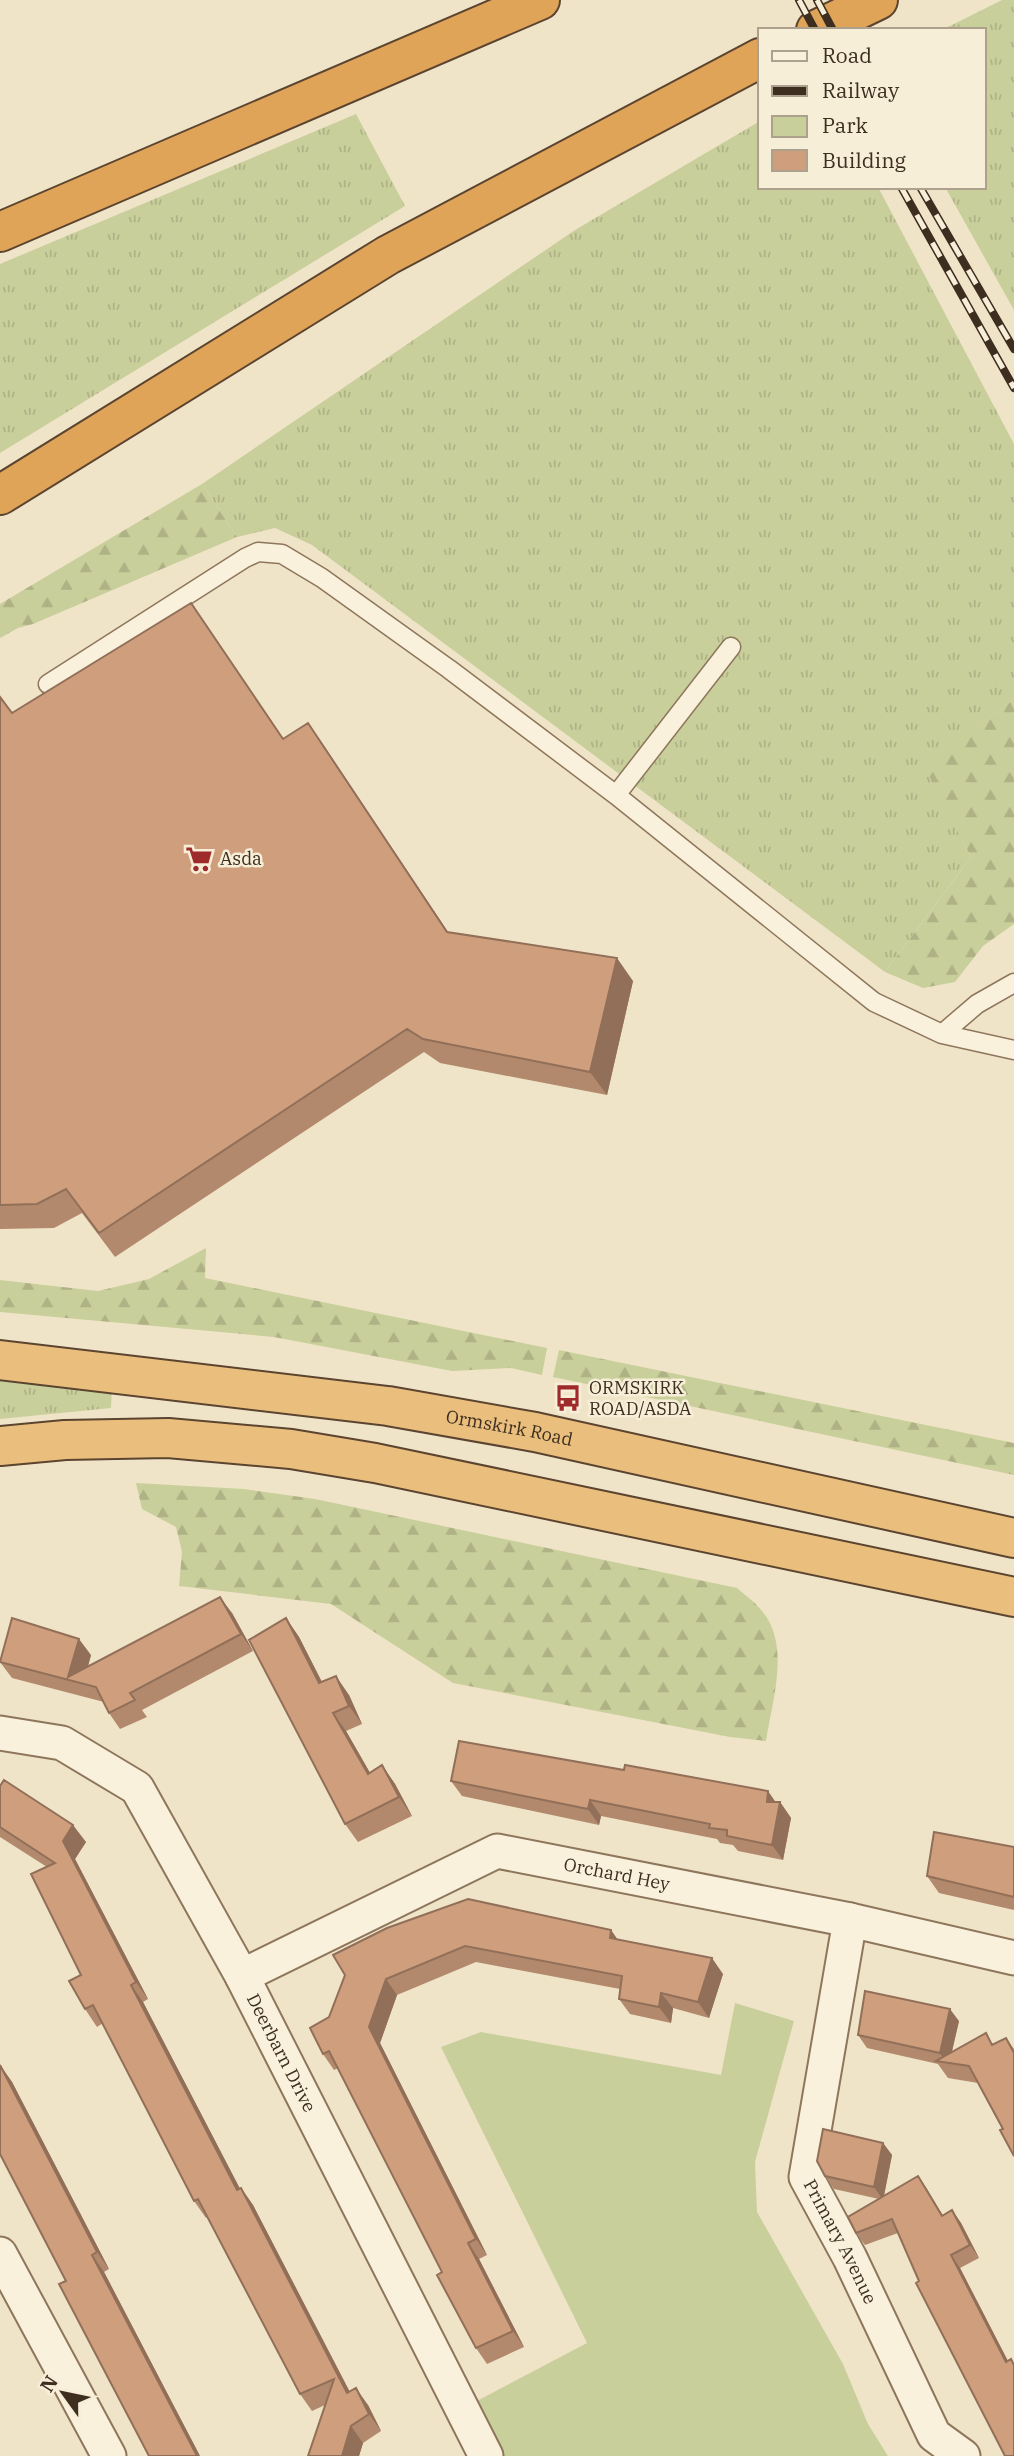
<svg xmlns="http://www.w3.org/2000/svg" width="1014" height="2456" viewBox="0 0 1014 2456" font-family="'IBM Plex Serif',serif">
	<defs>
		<pattern id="grass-tufts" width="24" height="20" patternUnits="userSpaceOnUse" patternTransform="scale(1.75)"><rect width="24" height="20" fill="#c9cf9b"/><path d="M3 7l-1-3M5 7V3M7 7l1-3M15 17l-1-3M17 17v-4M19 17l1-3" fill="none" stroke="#aeb285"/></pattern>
		<pattern id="forest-firs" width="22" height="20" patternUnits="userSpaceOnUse" patternTransform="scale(1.75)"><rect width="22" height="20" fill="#c9cf9b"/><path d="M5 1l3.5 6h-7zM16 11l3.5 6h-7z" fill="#aeb285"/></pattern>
	</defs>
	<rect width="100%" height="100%" fill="#f0e4c8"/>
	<!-- grass -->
	<path fill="url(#grass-tufts)" d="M1002,0H1014V310L945,187H984V30H942Z
		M356,114L405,206L0,453V264Z
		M760,121V187H878L1014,444V699L925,766L971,857L885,972L312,545L275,528L237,537L202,484L575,230Z
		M0,1380L112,1386L111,1408L0,1419Z"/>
	<!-- forest -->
	<path fill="url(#forest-firs)" d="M202,484L237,537L33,624L18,628L0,638V604Z
		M1014,699V924L983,946L955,982L923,988L885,972L971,857L924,766Z
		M206,1248L205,1278L547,1348L542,1375L511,1368L452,1371L274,1337L0,1312V1280L98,1291L149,1279Z
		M559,1350L1014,1443V1475L553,1377Z
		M136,1483L244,1489L315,1499L737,1588C745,1595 755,1602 762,1611C791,1645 772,1701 766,1741L730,1737L453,1683L331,1604L179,1586L182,1552L176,1527L142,1509Z"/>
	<!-- green -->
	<path fill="#c9cf9b" d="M735,2003L794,2021L755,2162L757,2212L843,2364L868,2424L888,2456H501L473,2403L587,2343L441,2047L481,2032L721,2075Z"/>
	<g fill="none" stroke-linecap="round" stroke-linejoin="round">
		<defs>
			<path id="service" d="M48,684L245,558L258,552L282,554L322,578L449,669L616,795L874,1002L942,1034L1014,1050
				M616,795L731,647
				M942,1034L977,1004L1014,983"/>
			<g id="minor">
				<path id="s1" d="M0,1733L62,1743L137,1788L242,1976L486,2456"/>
				<path id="s2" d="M850,1920L806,2177L850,2258L934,2435L963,2456"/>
				<path id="s3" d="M242,1976L497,1851L850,1920L1014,1958"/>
				<path d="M0,2254L109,2456"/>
			</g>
			<g id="trunk">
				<path id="s4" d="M0,1360L388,1406L535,1432L1014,1538"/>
				<path d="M0,1446L65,1440L168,1438L291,1449L375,1463L1014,1597"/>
			</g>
			<path id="motorway" d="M816,30L878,0
				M0,232L540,0
				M0,495L388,255L760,58"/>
		</defs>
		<!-- service casing -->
		<use href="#service" stroke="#8d765c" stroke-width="21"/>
		<!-- minor casing -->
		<use href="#minor" stroke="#8d765c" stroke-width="37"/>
		<!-- trunk casing -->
		<use href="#trunk" stroke="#5b4430" stroke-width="42"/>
		<!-- motorway casing -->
		<use href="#motorway" stroke="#5b4430" stroke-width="42"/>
		<!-- service -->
		<use href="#service" stroke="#faf1dc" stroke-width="18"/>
		<!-- minor -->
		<use href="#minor" stroke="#faf1dc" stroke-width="33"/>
		<!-- trunk -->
		<use href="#trunk" stroke="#eabe7c" stroke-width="38"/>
		<!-- motorway -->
		<use href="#motorway" stroke="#e0a458" stroke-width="38"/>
		<defs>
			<path id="rail" d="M799,0L815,30
				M817,0L833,30
				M901,187L1014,388
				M920,187L1014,349"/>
		</defs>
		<!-- rail casing -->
		<use href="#rail" stroke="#3d2e20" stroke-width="8"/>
		<!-- rail -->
		<use href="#rail" stroke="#f7eed8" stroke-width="5" stroke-dasharray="16" stroke-linecap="butt"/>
	</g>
	<!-- wall -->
	<path fill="#b2896c" d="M0,697L12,713L283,739L308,723L448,932L633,981L607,1095L440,1063L424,1052L115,1257L82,1213L54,1228L0,1229Z
		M232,1613L253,1651L142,1710L147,1717L120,1729L109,1713L104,1702L12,1678L0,1662L91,1655L88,1667Z
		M286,1618L299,1637L322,1682L349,1695L362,1724L346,1731L370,1773L382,1765L395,1784L412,1816L358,1842L345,1824Z
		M451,1781L780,1802L791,1818L783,1860L738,1851L733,1845L720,1843L717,1839L601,1816L599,1825L462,1796Z
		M0,1786L86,1842L75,1859L148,1999L143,2002L240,2189L241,2188L253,2205L350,2392L368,2405L381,2431L363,2443L359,2456H308L325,2405L312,2411L300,2394L207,2217L206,2218L194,2201L103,2023L97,2027L85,2009L81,1975L47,1867L0,1837Z
		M1014,1847V1910L939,1893L927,1876Z
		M611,1930L617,1939L723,1974L709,2018L673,2008L671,2023L630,2014L619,1999L620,1989L476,1962L397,1995L380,2043L487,2255L479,2259L524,2347L487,2364L476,2348L442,2272L338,2068L334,2070L323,2054L329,2017L345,1975L333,1955Z
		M959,2021L952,2052L994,2044L1006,2038L1014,2049V2156L1003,2129L978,2083L948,2078L938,2064L867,2048L858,2035Z
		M0,2065L12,2082L109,2269L104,2272L200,2456H149L66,2281Z
		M883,2143L892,2155L884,2196L918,2176L943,2216L952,2210L961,2223L979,2258L960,2268L1008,2361L1014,2456L919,2281L898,2233L865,2245L856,2233L879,2199L834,2189L825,2176Z"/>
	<!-- shaded-wall -->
	<path fill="#916f58" d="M308,723L324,746L463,955L447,932Z
		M617,958L633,981L607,1095L590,1072Z
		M220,1597L232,1613L253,1651L241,1634Z
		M286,1618L299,1637L332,1702L319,1683Z
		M79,1639L91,1655L83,1683L68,1677Z
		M336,1676L349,1695L362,1724L349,1706Z
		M333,1713L346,1731L381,1792L368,1774Z
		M382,1765L395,1784L412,1816L399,1797Z
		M768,1791L779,1807L780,1802L791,1818L783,1860L772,1845L767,1802Z
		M590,1800L601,1816L599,1825L588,1809Z
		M73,1825L86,1842L75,1859L148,1999L136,1982L63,1841Z
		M611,1930L622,1946L610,1938Z
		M712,1958L723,1974L709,2018L698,2002Z
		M386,1979L397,1995L380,2043L487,2255L476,2239L369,2027Z
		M131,1985L143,2002L250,2208L237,2190Z
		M661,1993L673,2008L671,2023L659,2007Z
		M950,2009L959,2021L949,2063H946L940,2053Z
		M0,2065L12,2082L109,2269L97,2252Z
		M883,2143L892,2155L883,2200L874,2187Z
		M918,2176L927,2189L951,2229L942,2216Z
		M241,2188L253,2205L359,2410L347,2393Z
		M952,2210L961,2223L979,2258L970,2245Z
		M468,2243L479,2259L524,2347L513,2331Z
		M92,2255L104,2272L200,2456H197Z
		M951,2255L960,2268L1014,2373L1006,2362Z
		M356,2388L368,2405L381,2431L369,2414Z
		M351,2426L363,2443L359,2456H342Z"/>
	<!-- building -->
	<path fill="#cf9f7d" stroke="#916f58" stroke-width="2" d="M191,603L283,739L308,723L447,932L617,958L590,1072L423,1039L407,1029L99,1233L66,1189L37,1204L0,1205V697L12,713Z
		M220,1597L241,1634L130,1693L135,1700L109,1713L96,1687L0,1662L12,1618L79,1639L68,1677Z
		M286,1618L319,1683L336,1676L349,1706L333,1713L368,1774L382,1765L399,1797L345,1824L249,1640Z
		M459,1741L624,1770L625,1765L768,1791L767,1802H780L772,1845L727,1836V1830L709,1828L710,1824L590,1800L588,1809L451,1781Z
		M4,1780L73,1825L63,1841L136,1982L131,1985L237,2190L241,2188L347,2393L356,2388L369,2414L351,2426L342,2456H308L334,2379L300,2394L198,2199L194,2201L93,2005L85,2009L69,1981L81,1975L31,1874L55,1863L0,1827V1786Z
		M934,1832L1014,1847V1897L927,1876Z
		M468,1899L611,1930L610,1938L712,1958L698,2002L661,1993L659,2007L619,1999L622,1976L465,1946L386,1979L369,2027L476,2239L468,2243L513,2331L476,2348L437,2275L442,2272L329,2051L323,2054L310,2028L329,2017L345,1975L333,1955L387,1928Z
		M865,1991L950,2009L940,2053L858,2035Z
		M986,2033L992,2045L1006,2038L1014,2053V2156L1000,2130L1003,2129L969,2066L936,2061Z
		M0,2065L97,2252L92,2255L197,2456H149L59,2284L66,2281L0,2154Z
		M823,2129L883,2143L874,2187L825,2176L817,2161Z
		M918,2176L942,2216L952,2210L970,2245L951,2255L1006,2362L1011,2359L1014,2365V2456H1005L916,2283L919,2281L892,2219L856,2233L848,2217Z"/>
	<!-- icons -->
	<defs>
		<symbol id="supermarket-bare" viewBox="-9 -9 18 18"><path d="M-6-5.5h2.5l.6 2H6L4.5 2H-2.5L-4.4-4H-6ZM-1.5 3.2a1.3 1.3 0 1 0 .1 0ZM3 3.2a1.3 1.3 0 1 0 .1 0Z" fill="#9e2a2b" stroke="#f7eed8" stroke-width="2.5" paint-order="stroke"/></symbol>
		<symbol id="bus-bare" viewBox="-9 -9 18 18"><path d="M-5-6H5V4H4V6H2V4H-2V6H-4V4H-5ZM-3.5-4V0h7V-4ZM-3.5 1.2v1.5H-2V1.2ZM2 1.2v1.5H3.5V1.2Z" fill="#9e2a2b" stroke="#f7eed8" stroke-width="2.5" paint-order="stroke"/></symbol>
	</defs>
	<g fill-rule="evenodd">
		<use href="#supermarket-bare" x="180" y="840" width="38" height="38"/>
		<use href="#bus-bare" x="549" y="1379" width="38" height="38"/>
	</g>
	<g text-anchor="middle" stroke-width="5" stroke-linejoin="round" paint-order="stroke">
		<!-- poi labels -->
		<g font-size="18" fill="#3d2e20" stroke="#f7eed8" text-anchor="start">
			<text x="220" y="865">Asda</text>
			<text x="589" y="1394">ORMSKIRK<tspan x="589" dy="21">ROAD/ASDA</tspan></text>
		</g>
		<!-- street labels -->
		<g font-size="18" fill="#3d2e20" stroke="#f7eed8">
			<text dy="6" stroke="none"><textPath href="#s4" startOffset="514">Ormskirk Road</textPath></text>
			<text dy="6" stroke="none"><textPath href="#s3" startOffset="406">Orchard Hey</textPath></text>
			<text dy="6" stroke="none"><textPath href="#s1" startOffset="452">Deerbarn Drive</textPath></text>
			<text dy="6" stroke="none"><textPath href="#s2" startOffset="334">Primary Avenue</textPath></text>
		</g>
	</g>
	<!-- legend -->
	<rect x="758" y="28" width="228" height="161" fill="#f7eed8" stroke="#ada18e" stroke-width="2"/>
	<rect x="772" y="51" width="35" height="10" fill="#faf1dc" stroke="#ada18e" stroke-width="2"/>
	<text x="822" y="63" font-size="21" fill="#3d2e20">Road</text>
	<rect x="772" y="86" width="35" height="10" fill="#3d2e20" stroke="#ada18e" stroke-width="2"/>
	<text x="822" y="98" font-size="21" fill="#3d2e20">Railway</text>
	<rect x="772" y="116" width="35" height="21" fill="#c9cf9b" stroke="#ada18e" stroke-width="2"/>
	<text x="822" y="133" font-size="21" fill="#3d2e20">Park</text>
	<rect x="772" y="150" width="35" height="21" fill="#cf9f7d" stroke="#ada18e" stroke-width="2"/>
	<text x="822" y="168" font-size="21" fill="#3d2e20">Building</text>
	<!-- north arrow -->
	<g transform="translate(63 2393) rotate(303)" stroke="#f7eed8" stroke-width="5" paint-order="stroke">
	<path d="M0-5L12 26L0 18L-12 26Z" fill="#3d2e20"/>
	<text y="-10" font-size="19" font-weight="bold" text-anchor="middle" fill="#3d2e20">N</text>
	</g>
</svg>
